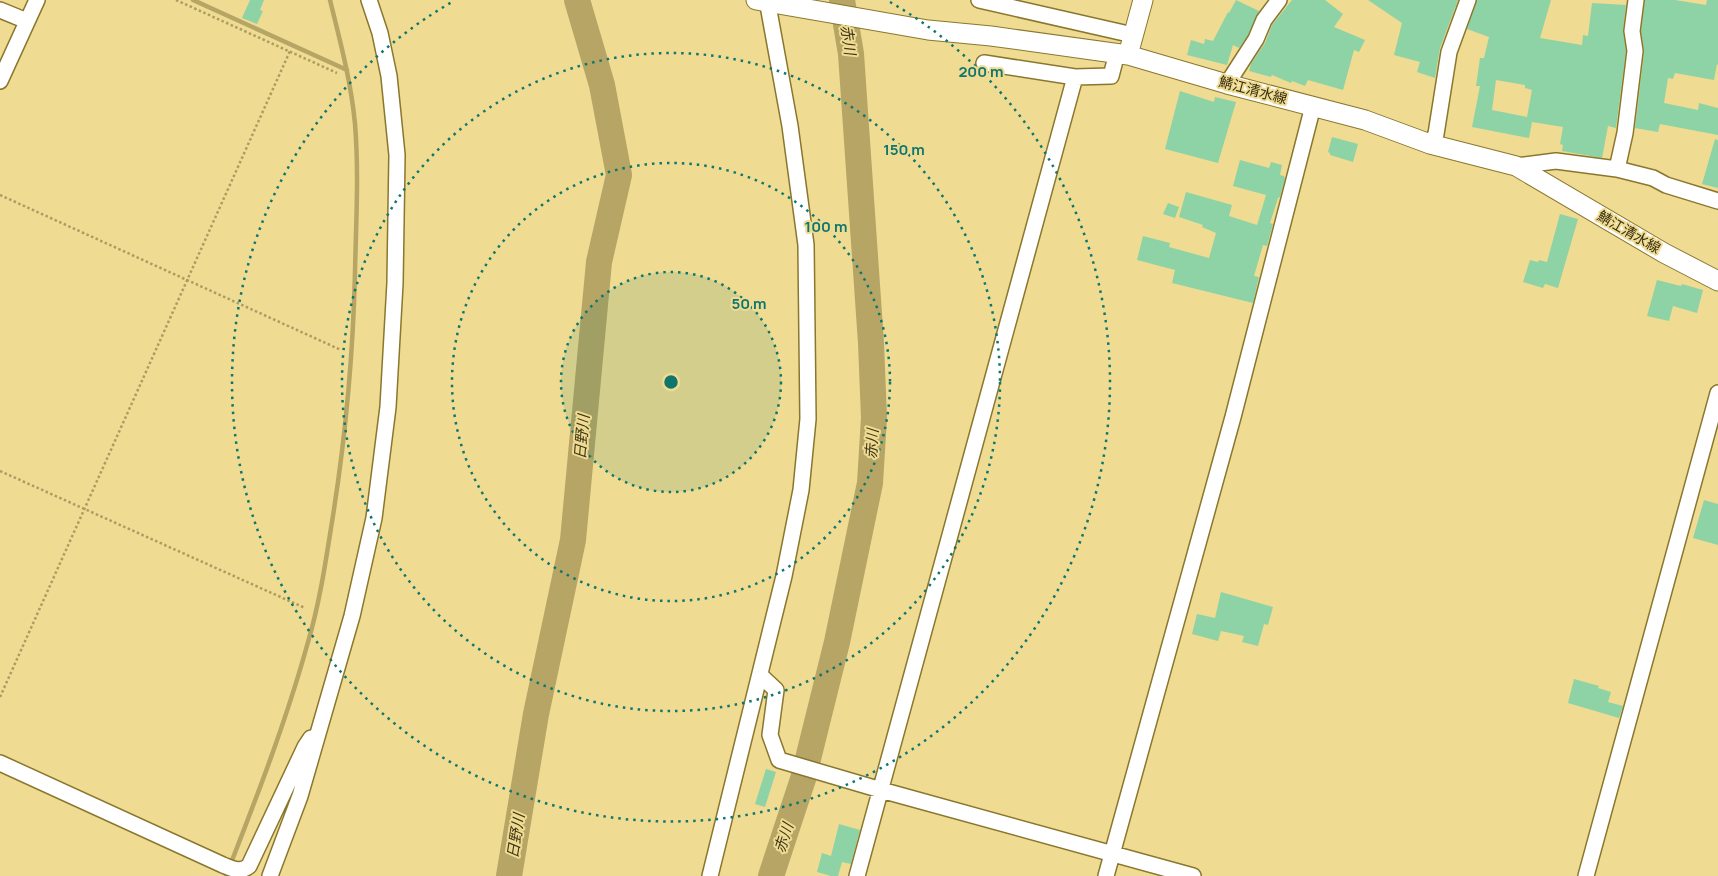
<svg xmlns="http://www.w3.org/2000/svg" width="1718" height="876" viewBox="0 0 1718 876" font-family="Manrope,'Noto Sans JP',sans-serif">
	<rect width="100%" height="100%" fill="#efdb92"/>
	<g fill="none" stroke-linecap="round" stroke-linejoin="round">
		<!-- stream -->
		<path stroke="#b6a564" stroke-width="4.5" d="M193,0L347,70
			M226,876C256,799 286,722 308,642C319,605 325,566 331,528C345,443 353,358 355,272C356,223 359,173 355,124C351,81 340,41 330,0"/>
		<!-- river -->
		<path stroke="#b6a564" stroke-width="26" d="M509,876L536,714L573,540L599,262L619,175L602,85L577,0
			M771,876L803,779L837,642L870,483L874,418L871,343L851,54L842,0"/>
	</g>
	<!-- building -->
	<path fill="#8ed3a5" fill-rule="evenodd" d="M250,0H264L260,10L263,11L257,24L242,18Z
		M1236,0L1259,11L1248,35L1239,48L1233,45L1227,65L1187,55L1191,40L1204,44L1205,39L1213,41L1228,12L1229,13Z
		M1292,0H1325L1343,14L1334,27L1365,40L1359,52L1354,50L1343,90L1308,80L1305,86L1292,81L1291,83L1272,75L1271,77L1249,71L1251,64L1265,43L1272,25Z
		M1368,0H1458L1440,48L1435,78L1417,72L1420,62L1394,55L1402,23Z
		M1477,0H1551L1540,38L1582,45L1583,35L1588,36L1592,3L1626,5L1623,30L1626,51L1616,128L1608,126L1602,158L1562,151L1563,145L1560,144L1563,127L1532,122L1529,138L1472,127L1480,86H1476L1480,58H1484L1489,37L1467,29ZM1496,80L1525,85V88L1532,90L1527,117L1492,110Z
		M1645,0H1675L1706,5L1707,0H1718V65L1717,64L1714,80L1675,73L1673,79L1668,78L1664,103L1698,110L1699,103L1718,108V135L1660,124L1658,132L1635,128L1644,52L1641,31Z
		M1180,91L1214,102L1215,97L1236,102L1218,163L1165,149Z
		M1332,137L1358,144L1353,162L1330,155V153L1328,152Z
		M1715,139L1718,140V188L1702,184Z
		M1240,160L1269,168L1271,162L1282,165L1280,175L1284,176L1285,179L1280,197L1278,198L1270,223L1273,224L1267,246L1263,245L1254,276L1259,277L1253,303L1172,283L1175,270L1137,260L1143,236L1170,243L1169,247L1209,258L1216,233L1202,227L1203,225L1179,217L1186,192L1232,205L1229,216L1257,225L1266,195L1233,186Z
		M1168,203L1179,207L1175,218L1163,214Z
		M1560,214L1578,219L1558,288L1545,284L1543,288L1523,282L1530,260L1538,262L1539,260L1547,262Z
		M1657,280L1681,286L1682,284L1703,290L1697,313L1673,306L1669,321L1647,316Z
		M1704,500L1718,504V545L1693,538Z
		M1221,592L1273,607L1268,625L1264,624L1258,646L1242,642L1244,636L1221,631L1218,641L1192,634L1197,614L1215,618Z
		M1574,679L1599,686L1598,688L1611,692L1608,702L1623,706L1619,718L1568,703Z
		M766,769L776,772L765,807L755,804Z
		M839,824L860,830L851,864L842,862L838,876H831L817,872L822,853L831,856Z"/>
	<g fill="none" stroke-linecap="round" stroke-linejoin="round">
		<defs>
			<path id="minor" d="M979,0L1133,35
				M0,10L27,21
				M984,63L1075,77L1111,76L1117,53
				M0,81L37,0
				M1227,84L1256,39L1264,20L1279,0
				M1430,144L1436,134L1449,52L1468,0
				M1516,166L1556,161L1617,169L1653,178L1666,185L1718,201
				M1617,169L1625,133L1635,51L1632,31L1636,0
				M760,675L776,690L770,735L779,760L881,790L1193,876
				M0,763L223,865C233,869 240,873 249,866L305,747L311,738
				M270,876L300,796L352,616L374,518L388,407L395,283L397,155L389,76L380,33L369,0
				M710,876L784,576L801,490L808,419L806,245L790,126L767,0
				M857,876L1075,77
				M1106,876L1233,417L1313,106
				M1586,876L1718,393"/>
			<path id="major" d="M756,0L928,30L991,36L1128,55L1227,84L1365,120L1430,144L1516,166L1664,253L1718,281
				M1128,55L1143,0"/>
		</defs>
		<!-- minor casing -->
		<use href="#minor" stroke="#8a772e" stroke-width="18"/>
		<!-- major casing -->
		<use href="#major" stroke="#8a772e" stroke-width="21"/>
		<!-- path -->
		<path stroke="#ab9c62" stroke-width="2.5" stroke-dasharray="2.5 2.5" stroke-linecap="butt" d="M176,0L337,73
			M0,195L341,350
			M0,471L305,608
			M0,697L290,51"/>
		<!-- minor -->
		<use href="#minor" stroke="#fff" stroke-width="15"/>
		<!-- major -->
		<use href="#major" stroke="#fff" stroke-width="19"/>
	</g>
	<!-- distance rings -->
	<circle cx="671" cy="382" r="110" fill="#0f766e" fill-opacity=".12"/>
	<g fill="none" stroke="#0f766e" stroke-width="2.5" stroke-dasharray="2.5 5">
		<circle cx="671" cy="382" r="110"/>
		<circle cx="671" cy="382" r="219"/>
		<circle cx="671" cy="382" r="329"/>
		<path d="M890 2A439 439 0 1 1 452 2"/>
	</g>
	<g text-anchor="middle" stroke-width="4" stroke-linejoin="round" paint-order="stroke">
		<!-- street labels -->
		<g font-size="14" fill="#352d0f" stroke="#efdb92">
			<text transform="translate(1253 90) rotate(15)" y="5">鯖江清水線</text>
			<text transform="translate(1629 232) rotate(30)" y="5">鯖江清水線</text>
		</g>
		<!-- water labels -->
		<g font-size="15" font-style="italic" fill="#3d3517" stroke="#efdb92">
			<text transform="translate(848 40) rotate(82)" y="5">赤川</text>
			<text transform="translate(582 437) rotate(-85)" y="5">日野川</text>
			<text transform="translate(872 444) rotate(-86)" y="5">赤川</text>
			<text transform="translate(516 836) rotate(-81)" y="5">日野川</text>
			<text transform="translate(784 838) rotate(-72)" y="5">赤川</text>
		</g>
	</g>
	<circle cx="671" cy="382" r="8" fill="#0f766e" stroke="#efdb92" stroke-width="2.5"/>
	<g font-size="15" text-anchor="middle" font-weight="bold" fill="#0f766e" stroke="#efdb92" stroke-width="4" stroke-linejoin="round" paint-order="stroke">
		<text x="981" y="77">200 m</text>
		<text x="904" y="155">150 m</text>
		<text x="826" y="232">100 m</text>
		<text x="749" y="309">50 m</text>
	</g>
</svg>
